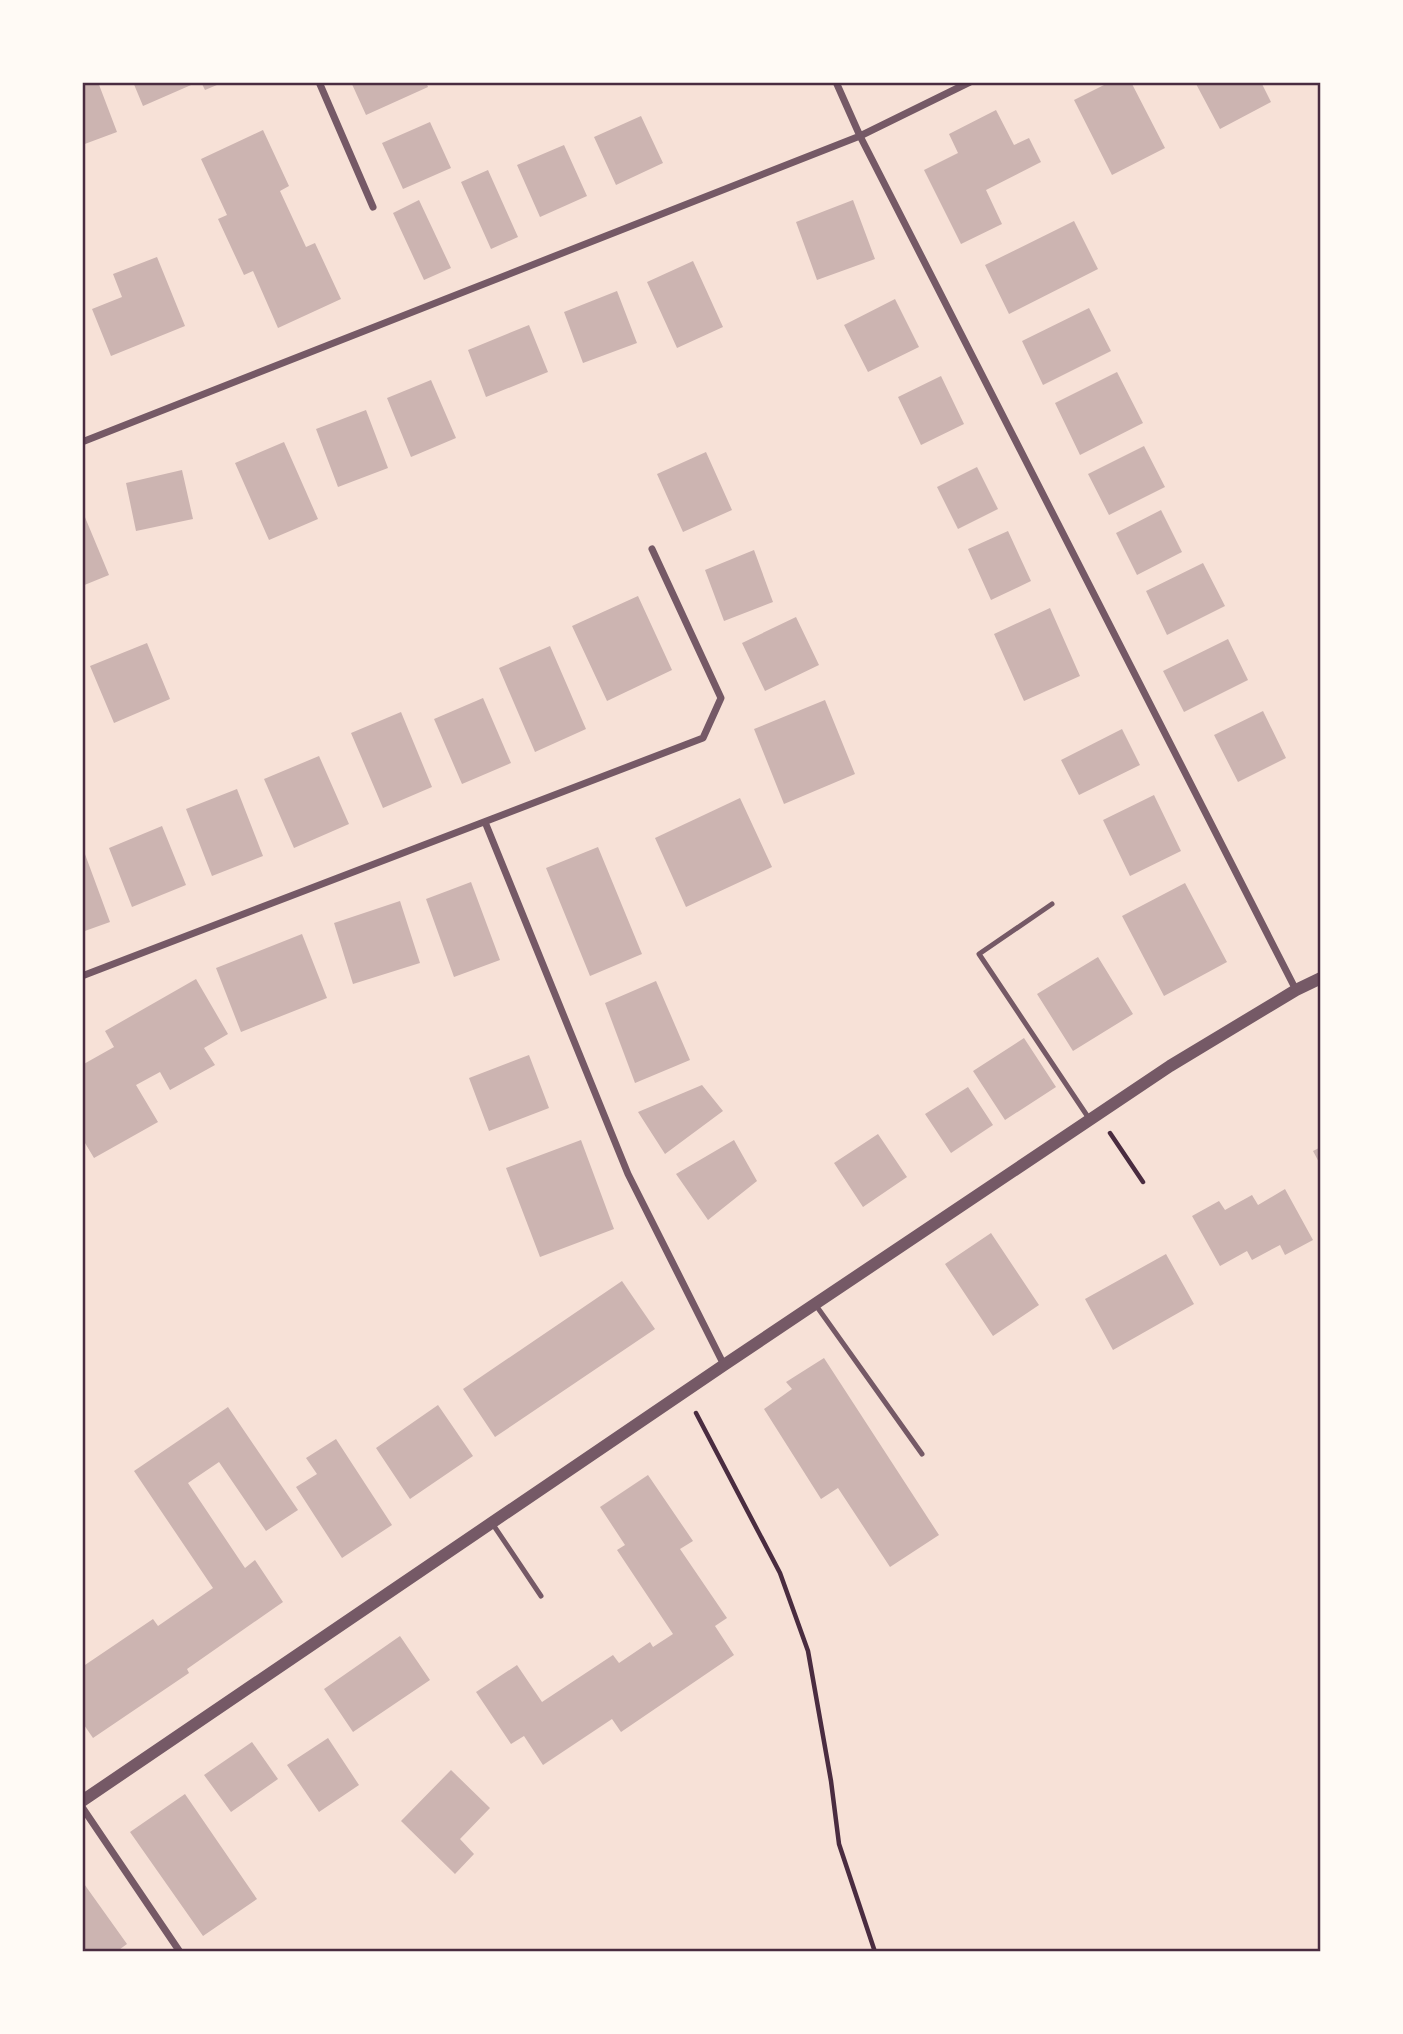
<svg xmlns="http://www.w3.org/2000/svg" width="1403" height="2034" viewBox="0 0 1403 2034" font-family="Manrope,sans-serif">
	<rect width="100%" height="100%" fill="#f7e1d7"/>
	<!-- building -->
	<path fill="#ccb4b1" d="M82,82H98L117,132L82,145Z
		M133,82H198L143,106Z
		M201,82H224L205,90Z
		M351,82H426L428,87L366,115Z
		M1110,82H1131L1165,148L1112,175L1074,100Z
		M1195,82H1261L1271,102L1220,129Z
		M996,110L1014,145L1029,138L1041,162L986,190L1002,224L961,244L924,170L958,153L949,134Z
		M641,116L663,163L616,185L594,137Z
		M430,122L451,168L403,189L382,143Z
		M263,130L289,186L280,191L306,247L315,243L341,299L278,328L253,271L244,275L218,219L227,215L201,159Z
		M564,145L587,196L540,217L517,165Z
		M488,170L518,237L491,249L461,182Z
		M419,200L451,268L424,280L393,213Z
		M853,200L875,259L817,280L796,222Z
		M1074,221L1098,269L1009,314L985,265Z
		M157,257L185,326L111,356L92,309L122,297L113,274Z
		M693,261L723,327L677,348L647,282Z
		M617,291L637,343L583,363L564,312Z
		M895,299L919,347L868,372L844,325Z
		M1089,308L1111,351L1043,385L1022,341Z
		M529,325L548,372L486,397L468,350Z
		M1117,372L1143,423L1080,455L1055,403Z
		M941,376L964,424L921,445L898,397Z
		M431,380L456,438L411,457L387,398Z
		M366,410L388,468L338,487L316,429Z
		M284,442L318,519L269,540L235,463Z
		M1144,446L1165,487L1109,515L1088,474Z
		M706,452L732,510L683,532L657,474Z
		M977,467L998,509L958,529L937,487Z
		M182,470L193,519L136,531L126,483Z
		M82,510L109,575L82,586Z
		M1161,510L1182,552L1137,575L1116,533Z
		M1008,531L1031,581L991,600L968,549Z
		M754,550L773,602L724,621L705,570Z
		M1203,563L1225,606L1167,635L1146,591Z
		M638,596L672,670L607,701L572,626Z
		M1050,608L1080,676L1024,701L994,634Z
		M796,617L819,665L765,691L742,643Z
		M1228,639L1248,680L1184,712L1163,671Z
		M147,643L170,699L114,723L90,666Z
		M550,646L586,729L535,752L499,668Z
		M483,698L511,763L462,784L434,719Z
		M825,700L855,774L784,804L754,729Z
		M1263,711L1286,758L1238,782L1214,735Z
		M401,712L432,787L383,808L351,733Z
		M1122,729L1140,765L1079,795L1061,760Z
		M319,756L349,824L294,848L264,779Z
		M237,789L263,856L212,876L186,809Z
		M1154,795L1181,851L1130,876L1103,820Z
		M740,798L772,867L686,907L655,838Z
		M162,826L186,885L132,907L109,848Z
		M82,846L110,922L82,932Z
		M598,847L642,954L590,976L546,868Z
		M471,882L500,960L454,977L426,899Z
		M1185,883L1227,962L1164,996L1122,916Z
		M400,901L420,963L353,984L334,923Z
		M302,934L327,998L241,1032L216,968Z
		M1098,957L1133,1014L1073,1051L1037,994Z
		M196,979L228,1034L204,1048L215,1065L170,1090L160,1072L136,1085L158,1122L94,1158L82,1138V1065L114,1047L105,1031Z
		M656,981L690,1060L635,1083L605,1003Z
		M1024,1038L1056,1087L1005,1120L973,1071Z
		M529,1055L549,1108L489,1131L469,1078Z
		M702,1085L723,1111L665,1154L638,1112Z
		M968,1087L993,1125L951,1153L925,1114Z
		M878,1134L907,1177L863,1207L834,1163Z
		M581,1140L614,1229L540,1257L506,1168Z
		M734,1140L757,1181L708,1220L676,1174Z
		M1321,1147V1166L1313,1151Z
		M1285,1189L1313,1240L1285,1255L1280,1245L1252,1260L1247,1251L1220,1266L1192,1216L1219,1201L1225,1210L1252,1195L1258,1205Z
		M991,1233L1039,1305L993,1336L945,1264Z
		M1166,1254L1194,1304L1113,1350L1085,1299Z
		M622,1281L655,1329L495,1437L463,1389Z
		M824,1358L939,1535L890,1567L838,1488L821,1499L764,1409L792,1389L786,1382Z
		M438,1405L473,1456L410,1499L376,1448Z
		M228,1407L298,1510L266,1531L219,1462L188,1483L245,1568L255,1560L283,1602L187,1669L189,1673L93,1738L82,1722V1667L153,1619L158,1626L213,1588L134,1471Z
		M336,1439L392,1525L342,1558L296,1487L317,1474L306,1458Z
		M648,1475L693,1541L680,1549L727,1618L715,1626L734,1655L621,1732L612,1719L543,1765L524,1736L511,1744L476,1692L517,1665L542,1702L613,1655L619,1663L650,1642L653,1647L673,1634L617,1550L625,1545L600,1507Z
		M400,1636L430,1680L353,1732L324,1689Z
		M328,1738L359,1785L319,1812L287,1765Z
		M252,1742L278,1779L231,1812L204,1775Z
		M451,1770L490,1808L460,1839L474,1854L455,1874L401,1821Z
		M185,1794L257,1899L203,1936L130,1832Z
		M82,1881L127,1944L116,1952H82Z"/>
	<g fill="none" stroke-linecap="round" stroke-linejoin="round">
		<!-- path -->
		<path stroke="#4a2c40" stroke-width="4.5" d="M1110,1133L1143,1182
			M696,1413L780,1573L808,1651L831,1781L839,1844L875,1952"/>
		<!-- service -->
		<path stroke="#755966" stroke-width="5" d="M1052,904L979,954L1090,1120
			M815,1304L922,1454
			M492,1523L541,1596"/>
		<!-- minor -->
		<path stroke="#755966" stroke-width="7" d="M319,82L373,207
			M836,82L860,136L1296,990
			M82,442L860,136L970,82
			M485,822L628,1174L724,1365
			M82,976L703,738L721,698L652,549
			M82,1807L180,1952"/>
		<!-- tertiary -->
		<path stroke="#755966" stroke-width="12" d="M82,1801L724,1365L1170,1066L1296,990L1321,978"/>
	</g>
	<!-- border -->
	<rect width="1403" height="2034" fill="none" stroke="#fffaf5" stroke-width="168"/>
	<rect x="84" y="84" width="1235" height="1866" fill="none" stroke="#4a2c40" stroke-width="2.5"/>
</svg>
